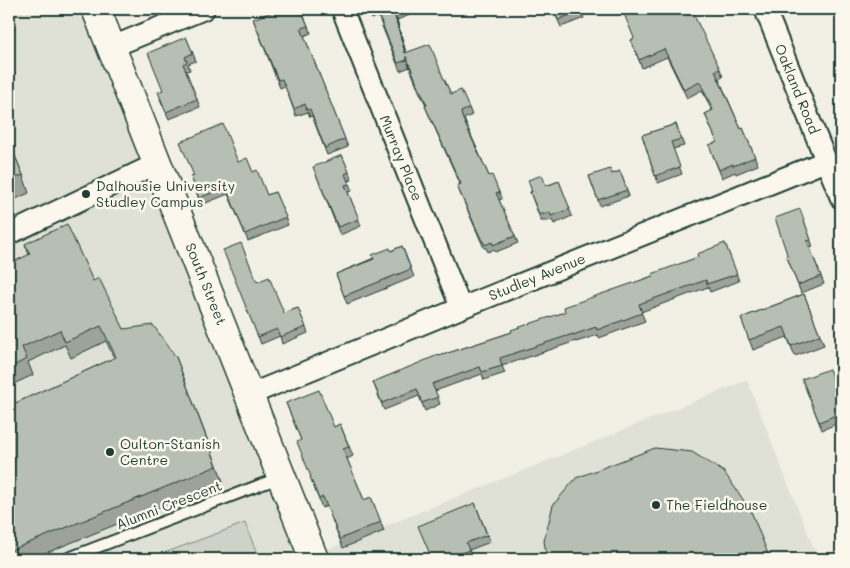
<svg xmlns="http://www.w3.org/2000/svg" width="850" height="568" viewBox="0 0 850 568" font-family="Mali,sans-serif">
	<rect width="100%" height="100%" fill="#f2f0e5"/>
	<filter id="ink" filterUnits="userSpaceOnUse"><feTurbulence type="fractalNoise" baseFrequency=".02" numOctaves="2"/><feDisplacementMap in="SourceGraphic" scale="10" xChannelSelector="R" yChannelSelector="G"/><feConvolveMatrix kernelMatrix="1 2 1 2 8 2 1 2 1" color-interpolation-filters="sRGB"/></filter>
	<g filter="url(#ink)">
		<!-- built -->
		<path fill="#e0e1d6" d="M9,9H84L316,554L747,380L818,559H9Z"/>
		<!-- green -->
		<path fill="#cfd2c8" stroke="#77887e" d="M245,523L259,559H148Z"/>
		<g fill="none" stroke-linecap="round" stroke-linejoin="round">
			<defs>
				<path id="service" d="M66,559L281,477"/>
				<path id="minor" d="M342,9L461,308
					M765,9L841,198
					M112,47L204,9
					M9,234L158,163
					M249,395L461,308L826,161"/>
				<path id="secondary" d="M96,9L314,559"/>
			</defs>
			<!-- service casing -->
			<use href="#service" stroke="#1f3d34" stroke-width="14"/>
			<!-- minor casing -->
			<use href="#minor" stroke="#1f3d34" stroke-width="24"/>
			<!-- secondary casing -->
			<use href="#secondary" stroke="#1f3d34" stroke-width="31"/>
			<!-- service -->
			<use href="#service" stroke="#fbf7ec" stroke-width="10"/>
			<!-- minor -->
			<use href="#minor" stroke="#fbf7ec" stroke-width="20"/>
			<!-- secondary -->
			<use href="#secondary" stroke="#fbf7ec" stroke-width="28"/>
		</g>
		<!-- wall -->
		<path fill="#9da39a" stroke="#1f3d34" d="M301,9L311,33L304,36L348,147L327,155L312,116L310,117L308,112L296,116L285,86L280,88L253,19L298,11Z
			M368,9H425L397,20L406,53L443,77L451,94L469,108L472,115L464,119L489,176L499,192L502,199L499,200L518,243L496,252L494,249L488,252L486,248H484L460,193L457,186L460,184L428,113L425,106L426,105L419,91L408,63L410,67L400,71L378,16L372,19Z
			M553,9H580L584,18L561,27Z
			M612,9H621L614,12Z
			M186,37L196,61L188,64L190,70L186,71L200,107L169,119L160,99Z
			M634,38L720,69L723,77L719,79L741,129L743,128L758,165L736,174L735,172L722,178L712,153L717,142L705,114L712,111L702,90L687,98L667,57L642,68L631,40Z
			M676,124L684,146L673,149L682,174L658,183L642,135Z
			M9,142L23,175L29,193L9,202Z
			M342,155L352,180L348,181L352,191L348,192L361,226L340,235L316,174Z
			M238,162L253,172L267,195L275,192L288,225L248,241L228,194L201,205L191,177Z
			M620,171L629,196L600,206L589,176L612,174Z
			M559,181L572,216L554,224L552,220L548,221H541L530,192Z
			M800,209L813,247L810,248L824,284L801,293L787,257H788Z
			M725,243L739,281L710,292L708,287L641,312L645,321L599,338L598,335L576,342V341L502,366L505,373L484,380L482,374L435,391L440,404L425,411L419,396L384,410L373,382L439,356L512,332L565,312L698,257Z
			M25,244L93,281L124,329L176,357L223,481L31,559H9V406L114,358L106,341L71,358L65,345L28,362L33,375L9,386V264L29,255Z
			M402,246L414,277L347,304L336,274Z
			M224,250L257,282L284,313L298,308L308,333L282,344L280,336L261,344Z
			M804,294L824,345L795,356L787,337L753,350L741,318Z
			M802,379L841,399V422L822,430Z
			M286,403L334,427L340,424L353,456L347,459L364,500L371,497L384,531L343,548L327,506L322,508L314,487L301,440Z
			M475,503L490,542L469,550L472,557L467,559H432Z"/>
		<!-- shaded-wall -->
		<path fill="#80857d" stroke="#1f3d34" d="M394,13L397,20L408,60L405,53Z"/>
		<!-- building -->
		<path fill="#b7beb3" stroke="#1f3d34" d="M280,9H297L298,11L301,9L308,26L301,28L345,139L325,148L310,109L307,110L305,104L294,109L282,79L278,80L253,19Z
			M368,9H404L394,13L405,53L430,44L443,77L451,94L461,90L469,108L461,112L462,117L489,176L492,175L499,192L496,193L515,236L493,245L492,242L485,245L483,241H482L457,186L461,184L425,106L427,105L417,83L406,56L407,60L398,63L376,9L369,12Z
			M554,9H580L581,10L558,20Z
			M622,9H691L720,69L715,71L741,129L743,128L755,157L733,166V164L719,170L709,145L717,142L705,114L713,110L700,82L684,90L664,49L639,60L631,40L634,38Z
			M834,9H841V28Z
			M186,37L193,53L185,57L187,62L183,64L197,99L166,112L158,92L163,90L148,53Z
			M223,124L238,162L247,158L253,172L257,170L267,195L275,192L286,217L245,234L226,187L199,198L191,177L194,176L180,142Z
			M676,124L681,139L671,142L680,167L655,176L642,135Z
			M9,142L23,175L9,181Z
			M342,155L349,172L345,174L349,184L345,185L359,219L338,227L313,167Z
			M610,169L612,174L620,171L627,190L598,200L589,176Z
			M542,175L546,186L559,181L570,209L551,216L550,212L545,214H539L530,192H532L528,180Z
			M800,209L811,240L807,241L821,276L798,285L787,257H788L775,218Z
			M67,224L93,281L99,278L124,329L153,325L176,357L217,466L9,551V406L116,357L101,326L65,342L60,330L22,347L27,359L9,368V264L30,254L25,244Z
			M241,243L257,282L269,277L284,313L298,308L306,327L280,337L277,329L258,337L223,250Z
			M725,243L737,274L707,284L706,280L639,304L642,313L597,330L596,327L573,335V334L500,358L502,366L482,372L480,367L432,384L438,397L422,403L417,389L382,403L373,382L438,355L439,356L512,332L511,330L565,312L564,307L653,276L652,274L698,257L697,254Z
			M402,246L411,269L344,296L336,274L374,259L372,255L390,248L391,251Z
			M804,294L820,335L791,346L784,327L749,340L741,318Z
			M829,369L841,399V413L819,422L802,379Z
			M319,390L334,427L340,424L349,447L343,449L364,500L371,497L381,522L340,539L323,497L319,499L310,477H311L297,442L301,440L286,403Z
			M655,448L692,452L724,472L751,511L770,559H547L544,541L553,505L576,478Z
			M475,503L487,535L466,543L469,550L447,559H432L418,526Z"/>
	</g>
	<!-- markers -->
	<g fill="#1f3d34" stroke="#fbf7ec" stroke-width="2">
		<circle cx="86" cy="194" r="5"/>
		<circle cx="110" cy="452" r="5"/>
		<circle cx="656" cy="505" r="5"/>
	</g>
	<g text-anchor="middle" stroke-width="5" stroke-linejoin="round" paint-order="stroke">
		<!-- street labels -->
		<g font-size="14" fill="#1f3d34" stroke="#fbf7ec">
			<text transform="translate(797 89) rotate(68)" y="5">Oakland Road</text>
			<text transform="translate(401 158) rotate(68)" y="5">Murray Place</text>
			<text transform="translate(537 277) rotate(-22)" y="5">Studley Avenue</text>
			<text transform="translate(206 284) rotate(68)" y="5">South Street</text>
			<text transform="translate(169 505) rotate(-21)" y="5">Alumni Crescent</text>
		</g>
		<!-- poi labels -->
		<g font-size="14" fill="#1f3d34" stroke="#fbf7ec" text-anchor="start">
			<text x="96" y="191">Dalhousie University<tspan x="96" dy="16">Studley Campus</tspan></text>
			<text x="120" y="449">Oulton-Stanish<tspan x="120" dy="16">Centre</tspan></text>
			<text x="666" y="510">The Fieldhouse</text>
		</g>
	</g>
	<!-- margin -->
	<rect width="850" height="568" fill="none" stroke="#fbf7ec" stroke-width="30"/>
	<rect x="15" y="15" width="820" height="538" fill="none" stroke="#1f3d34" stroke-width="2" filter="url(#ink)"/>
</svg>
